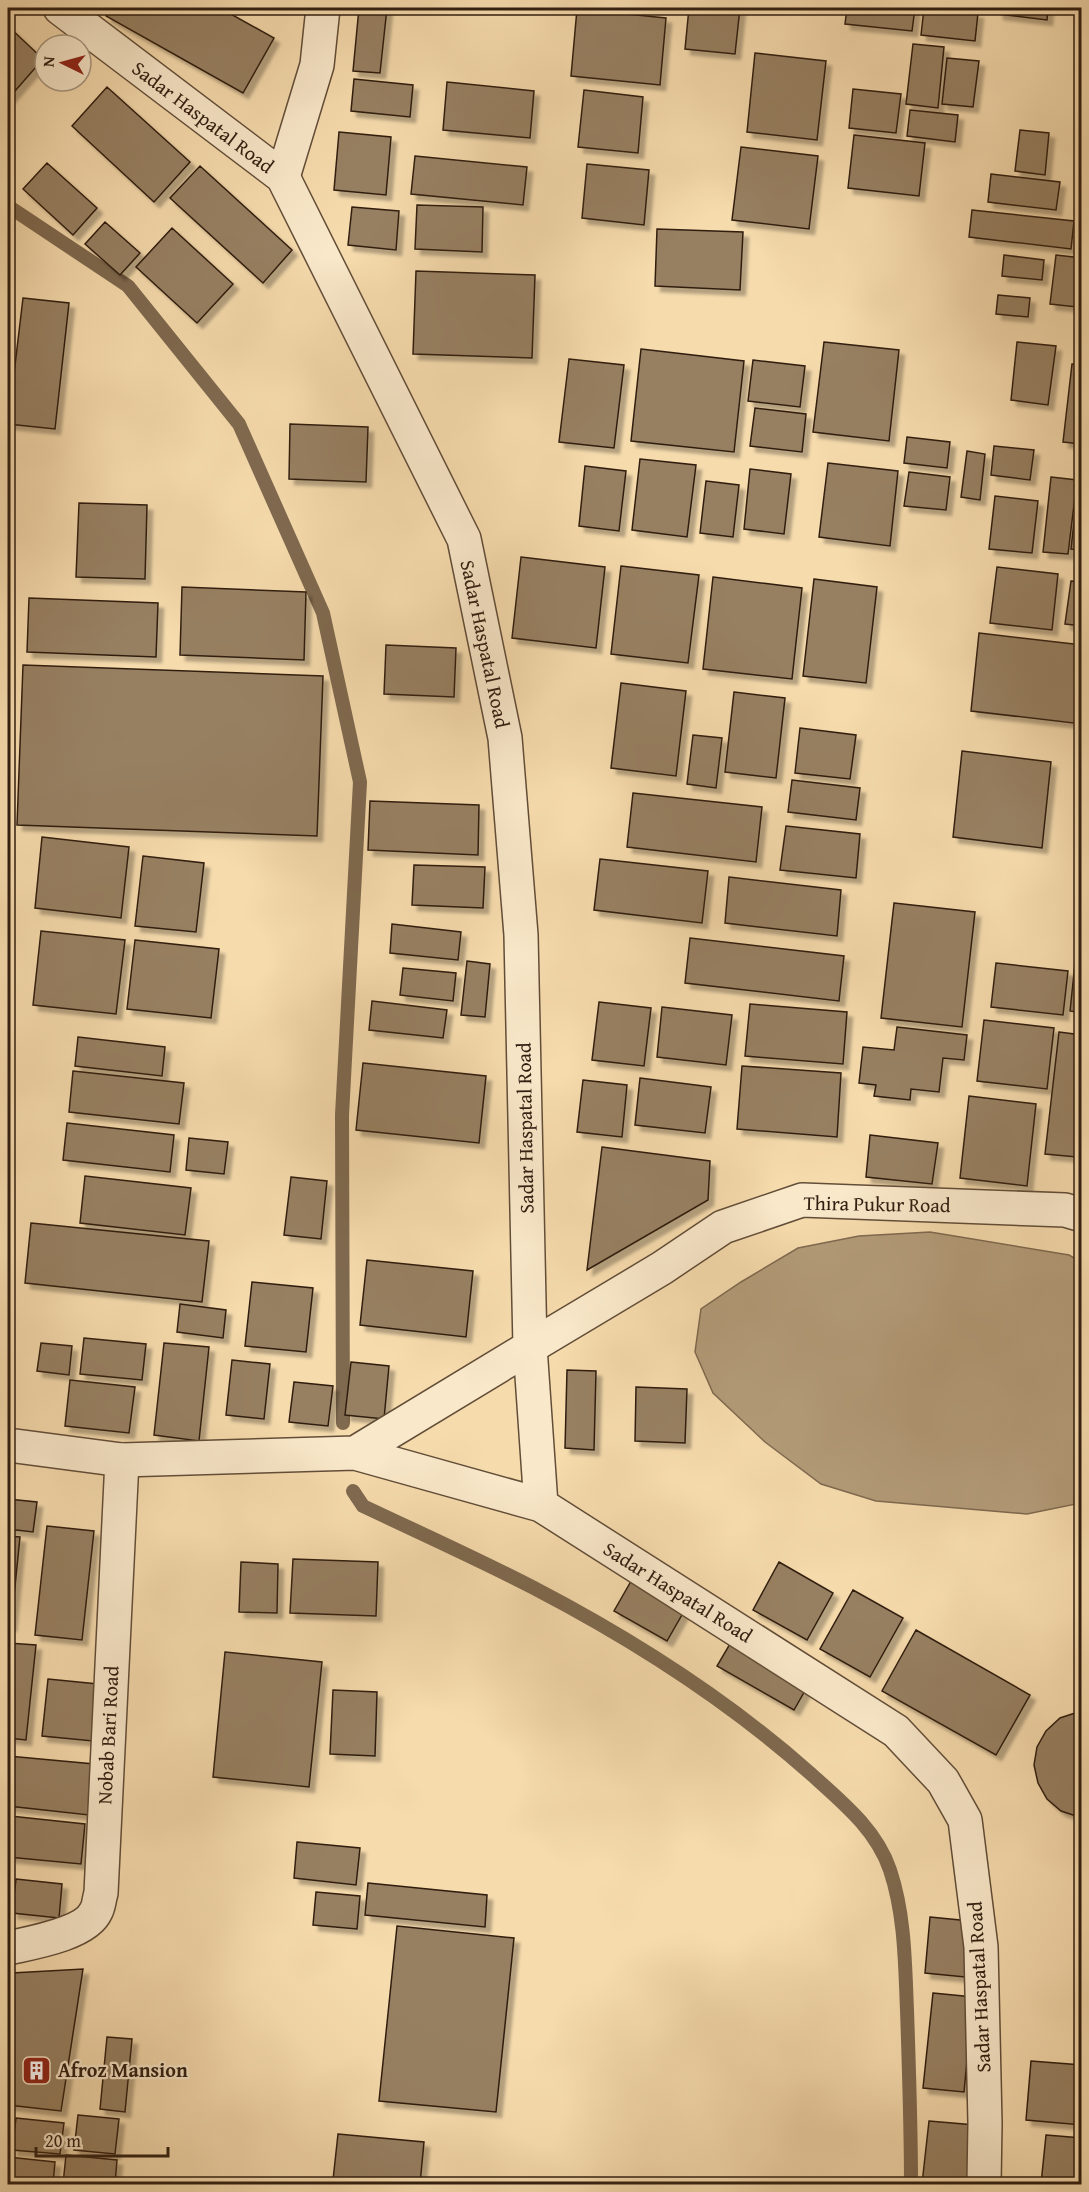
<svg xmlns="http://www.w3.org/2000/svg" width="1089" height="2192" viewBox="0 0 1089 2192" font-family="'Gentium Book Plus',serif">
	<defs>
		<filter id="shadow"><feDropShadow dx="5.5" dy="5.5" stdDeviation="1.5" flood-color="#0004"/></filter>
	</defs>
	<rect width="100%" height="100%" fill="#f6dbad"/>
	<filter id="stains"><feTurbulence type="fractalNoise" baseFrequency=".00333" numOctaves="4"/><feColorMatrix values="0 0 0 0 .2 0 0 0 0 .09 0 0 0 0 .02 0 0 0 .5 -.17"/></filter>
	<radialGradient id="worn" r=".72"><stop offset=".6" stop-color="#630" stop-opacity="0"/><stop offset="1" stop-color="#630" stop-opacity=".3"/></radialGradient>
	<!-- water -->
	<path fill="#b39b78" stroke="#7f694f" stroke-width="1.5" d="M930,1232L1069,1255L1081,1262V1503L1027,1514L876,1501L821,1484L765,1442L713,1393L695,1352L701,1309L741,1282L798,1248L859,1236Z"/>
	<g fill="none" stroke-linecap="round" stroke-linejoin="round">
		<!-- stream -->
		<path stroke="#7f694f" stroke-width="14" d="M8,206L128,286L239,424L323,613L360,782L342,1115L343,1423
			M353,1491L363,1506C420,1533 478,1559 534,1588C632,1639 729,1701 811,1774C842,1802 876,1829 890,1870C905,1915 905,1963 907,2010C909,2068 911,2126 911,2184"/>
	</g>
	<!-- building -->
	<path fill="#978062" stroke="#301e11" stroke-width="1.5" filter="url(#shadow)" d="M110,8H220L274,38L243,93L106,16Z
		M359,8H387L380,73L353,71Z
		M689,8H740L735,54L685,49Z
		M847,8H915L912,31L845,24Z
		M924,8L978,13L975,41L921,35Z
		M998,8H1048L1047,20L998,14Z
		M577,9L666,18L660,85L571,76Z
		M8,26L43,59L8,99Z
		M913,44L944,47L938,108L906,104Z
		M755,53L826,61L817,140L747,132Z
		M947,58L979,61L973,107L942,104Z
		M354,79L413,85L410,117L351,111Z
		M447,82L534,91L530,138L443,130Z
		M107,87L190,162L154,202L72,126Z
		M853,89L901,94L896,133L849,128Z
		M584,90L643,97L638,153L578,147Z
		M910,110L958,115L955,142L907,136Z
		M1020,130L1049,133L1045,175L1015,171Z
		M339,132L391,137L386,195L334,190Z
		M854,135L925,143L919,196L848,188Z
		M741,147L818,156L809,229L732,220Z
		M415,156L527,167L523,205L411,194Z
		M47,163L97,208L73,235L23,189Z
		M587,164L649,170L644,225L582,218Z
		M200,166L292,250L263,283L170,198Z
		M991,174L1060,182L1056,210L988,202Z
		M417,205L483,207L482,252L415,249Z
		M352,207L399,211L396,250L348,245Z
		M972,210L1074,221L1071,249L969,237Z
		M105,222L140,253L120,275L85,244Z
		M172,228L233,284L197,323L136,267Z
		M657,229L743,232L740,290L655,286Z
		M1004,255L1044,260L1042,280L1002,276Z
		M1056,255L1082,258L1077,307L1050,304Z
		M416,271L535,275L532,358L413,354Z
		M998,295L1030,298L1028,317L996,314Z
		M23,298L69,303L55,429L8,424Z
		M824,342L899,350L889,441L813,432Z
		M1017,342L1056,346L1048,405L1011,400Z
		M641,349L744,361L734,452L631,441Z
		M569,359L624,365L614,448L559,442Z
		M753,360L805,366L800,407L748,401Z
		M1072,364L1082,365V444L1063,442Z
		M755,408L806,414L802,452L750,446Z
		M290,424L368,427L366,482L289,479Z
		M907,437L950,442L947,468L904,463Z
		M994,446L1034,450L1030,480L991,475Z
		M967,451L985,454L980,500L961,497Z
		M640,459L696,465L687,537L632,530Z
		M1081,459H1082V550L1071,549Z
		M828,463L898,471L890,546L819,537Z
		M585,466L626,471L619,531L579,526Z
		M750,469L791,474L784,534L744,529Z
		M909,472L950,477L946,510L904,506Z
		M1051,477L1077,480L1068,554L1043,552Z
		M706,481L739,485L733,537L700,533Z
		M995,496L1038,501L1032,553L989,549Z
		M79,503L147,505L145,579L76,577Z
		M521,557L605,567L596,648L512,638Z
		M621,566L699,575L688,663L611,654Z
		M997,567L1058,574L1052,630L990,623Z
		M713,577L802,588L792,679L703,669Z
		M814,579L877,587L866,683L803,676Z
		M1071,581L1082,582V626L1065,624Z
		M182,587L306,592L304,660L180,655Z
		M29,598L158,603L156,657L27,652Z
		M979,633L1082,645V724L971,711Z
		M386,645L456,648L454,697L384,694Z
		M23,665L323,676L317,836L17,825Z
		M621,683L686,691L676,776L611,768Z
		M734,692L785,698L776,778L725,772Z
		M800,728L856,735L850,779L795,773Z
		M693,735L722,738L716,788L687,784Z
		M962,751L1051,762L1042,848L953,837Z
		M792,780L860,788L856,820L788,812Z
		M633,793L762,807L756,862L627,847Z
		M370,801L479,805L478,855L368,850Z
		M786,826L860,834L856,878L780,870Z
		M42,837L129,847L121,918L35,908Z
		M143,856L204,863L196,932L135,926Z
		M600,859L708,871L702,923L594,910Z
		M414,865L485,867L483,908L412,905Z
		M729,877L841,890L837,936L725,923Z
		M894,903L975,912L962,1027L881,1018Z
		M392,924L461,932L458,960L390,953Z
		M41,931L125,940L116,1014L33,1005Z
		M690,938L844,956L839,1001L685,983Z
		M135,940L219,949L211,1018L127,1009Z
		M1076,954L1082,955V1013L1070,1011Z
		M467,961L490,964L485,1017L461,1015Z
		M996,963L1068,971L1063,1015L991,1007Z
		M403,968L456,973L453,1001L400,995Z
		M372,1001L447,1010L443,1038L369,1030Z
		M599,1002L651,1008L644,1066L592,1060Z
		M750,1004L847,1012L843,1064L745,1056Z
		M662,1007L732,1015L726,1065L657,1057Z
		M984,1020L1054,1028L1047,1089L977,1081Z
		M897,1027L967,1035L964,1060L943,1058L939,1092L911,1089L910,1100L874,1096L876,1085L859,1083L863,1047L894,1050Z
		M1059,1032L1082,1035V1119L1077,1157L1045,1154Z
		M78,1037L165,1047L162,1076L75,1066Z
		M363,1063L486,1076L479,1143L356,1130Z
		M742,1066L841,1073L837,1137L737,1129Z
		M73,1071L184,1083L179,1124L69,1112Z
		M640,1078L711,1087L705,1133L635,1125Z
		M583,1080L627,1085L622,1137L577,1132Z
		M969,1096L1036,1104L1027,1186L960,1178Z
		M67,1123L174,1135L170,1172L63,1160Z
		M870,1135L938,1143L932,1184L866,1177Z
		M189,1138L228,1142L224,1174L186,1170Z
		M602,1147L710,1161L708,1200L587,1270Z
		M85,1176L191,1188L185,1235L80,1223Z
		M291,1177L327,1181L321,1239L284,1235Z
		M31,1223L209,1241L202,1302L25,1283Z
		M367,1260L473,1271L466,1337L360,1325Z
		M252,1282L313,1288L306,1352L245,1346Z
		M180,1304L226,1310L223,1338L177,1332Z
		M84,1338L146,1344L142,1380L80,1374Z
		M41,1343L72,1346L69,1375L37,1371Z
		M164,1343L209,1347L199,1441L154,1435Z
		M232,1360L270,1364L264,1419L226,1415Z
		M351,1362L389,1366L384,1419L345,1415Z
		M567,1370L596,1371L594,1450L565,1448Z
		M70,1380L135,1387L129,1433L65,1426Z
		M294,1382L333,1386L328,1426L289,1422Z
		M636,1387L687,1389L685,1443L635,1441Z
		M8,1499L37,1502L33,1532L8,1529Z
		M47,1526L94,1531L82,1640L35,1635Z
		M8,1536L20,1537L11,1626L8,1625Z
		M293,1559L378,1562L376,1616L290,1613Z
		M241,1562L278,1564L277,1613L239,1612Z
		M779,1562L833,1593L807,1640L753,1610Z
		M634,1576L687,1606L667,1641L614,1611Z
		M853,1590L903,1618L870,1677L820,1649Z
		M916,1630L1030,1695L996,1755L882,1691Z
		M734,1637L811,1680L794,1710L717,1666Z
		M8,1643L36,1645L26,1740L8,1738Z
		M225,1652L322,1662L309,1787L213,1777Z
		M48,1679L98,1684L93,1741L42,1736Z
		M333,1690L377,1692L375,1756L330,1754Z
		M1078,1712H1082V1817H1079L1061,1811L1047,1799L1038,1783L1034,1765L1037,1747L1046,1731L1060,1718Z
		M8,1756L94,1764L89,1815L8,1806Z
		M10,1816L85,1824L81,1864L8,1857Z
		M297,1842L360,1848L356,1885L294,1878Z
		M16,1879L62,1884L59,1918L12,1913Z
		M368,1883L487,1895L485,1927L365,1915Z
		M316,1892L360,1896L357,1929L313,1925Z
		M930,1917L970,1921L965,1977L925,1973Z
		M397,1926L514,1938L496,2112L379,2101Z
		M83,1969L61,2111L8,2105V2036L12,1973Z
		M933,1993L973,1997L964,2092L923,2088Z
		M107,2037L132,2039L125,2112L100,2109Z
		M1031,2061L1082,2065V2125L1026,2120Z
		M78,2115L119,2119L115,2154L74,2150Z
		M16,2118L64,2123L60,2154L12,2150Z
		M929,2121L975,2125L969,2184H922Z
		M338,2134L424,2142L420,2184H374L333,2180Z
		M1046,2135L1082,2138V2184H1041Z
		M66,2155L117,2160L115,2184H63Z
		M8,2157L55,2162L53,2184H8Z"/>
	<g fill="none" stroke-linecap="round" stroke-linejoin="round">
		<defs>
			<path id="minor" d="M283,177L317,65L323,8
				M530,1347L662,1268L723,1227L802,1200L1065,1210L1082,1215
				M8,1948C30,1943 86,1934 96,1911C99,1906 99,1899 101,1893L122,1460"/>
			<path id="tertiary" d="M60,8L283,177L464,539L505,738L521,935L530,1347L541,1505
				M8,1445L122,1460L355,1453L541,1505L896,1731L943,1781L965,1820L981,1947L985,2123L984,2184
				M355,1453L530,1347"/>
		</defs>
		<!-- minor casing -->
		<use href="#minor" stroke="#624d38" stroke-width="36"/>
		<!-- tertiary casing -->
		<use href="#tertiary" stroke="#624d38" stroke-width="36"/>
		<!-- minor -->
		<use href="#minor" stroke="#f9e8ca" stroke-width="33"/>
		<!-- tertiary -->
		<use href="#tertiary" stroke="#f9e8ca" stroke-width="33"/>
	</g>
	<!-- icons -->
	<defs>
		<symbol id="building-square" viewBox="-11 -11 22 22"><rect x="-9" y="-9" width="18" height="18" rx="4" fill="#8f2418" stroke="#f9e8ca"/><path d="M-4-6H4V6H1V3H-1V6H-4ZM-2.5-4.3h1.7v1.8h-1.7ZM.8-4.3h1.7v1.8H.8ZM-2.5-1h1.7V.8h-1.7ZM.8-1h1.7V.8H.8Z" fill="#fff"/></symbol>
	</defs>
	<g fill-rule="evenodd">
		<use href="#building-square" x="20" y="2054" width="33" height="33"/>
	</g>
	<g text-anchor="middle" stroke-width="4.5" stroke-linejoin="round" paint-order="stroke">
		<!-- street labels -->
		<g font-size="20" fill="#301e11" stroke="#f9e8ca">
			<text transform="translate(203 117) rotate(37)" y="7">Sadar Haspatal Road</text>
			<text transform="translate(485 644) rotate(78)" y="7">Sadar Haspatal Road</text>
			<text transform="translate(525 1128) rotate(-91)" y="7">Sadar Haspatal Road</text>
			<text transform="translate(877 1204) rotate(1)" y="7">Thira Pukur Road</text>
			<text transform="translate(678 1592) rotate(32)" y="7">Sadar Haspatal Road</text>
			<text transform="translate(108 1735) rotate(-87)" y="7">Nobab Bari Road</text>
			<text transform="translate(979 1987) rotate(-93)" y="7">Sadar Haspatal Road</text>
		</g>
		<!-- poi labels -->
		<g font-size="20" font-weight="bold" fill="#301e11" stroke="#f9e8ca" text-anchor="start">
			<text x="58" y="2077">Afroz Mansion</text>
		</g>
	</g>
	<!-- margin -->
	<rect width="1089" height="2192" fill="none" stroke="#f6dbad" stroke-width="30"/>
	<rect x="9" y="9" width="1071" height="2174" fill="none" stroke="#301e11" stroke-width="3"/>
	<rect x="15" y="15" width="1059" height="2162" fill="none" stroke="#301e11" stroke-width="1.5"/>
	<!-- north arrow -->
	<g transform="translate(63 63) rotate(275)"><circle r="28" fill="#f9e8ca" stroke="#a99780" stroke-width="1.5"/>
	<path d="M0-4.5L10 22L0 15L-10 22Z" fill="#8f2418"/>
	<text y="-9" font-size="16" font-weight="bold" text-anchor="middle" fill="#301e11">N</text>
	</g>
	<!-- scale -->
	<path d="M36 2147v9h132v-9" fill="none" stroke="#301e11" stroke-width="3"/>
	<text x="45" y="2147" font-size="18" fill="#301e11" stroke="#f9e8ca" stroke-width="4.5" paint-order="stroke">20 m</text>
	<rect width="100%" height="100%" filter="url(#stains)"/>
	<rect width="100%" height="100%" fill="url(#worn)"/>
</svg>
